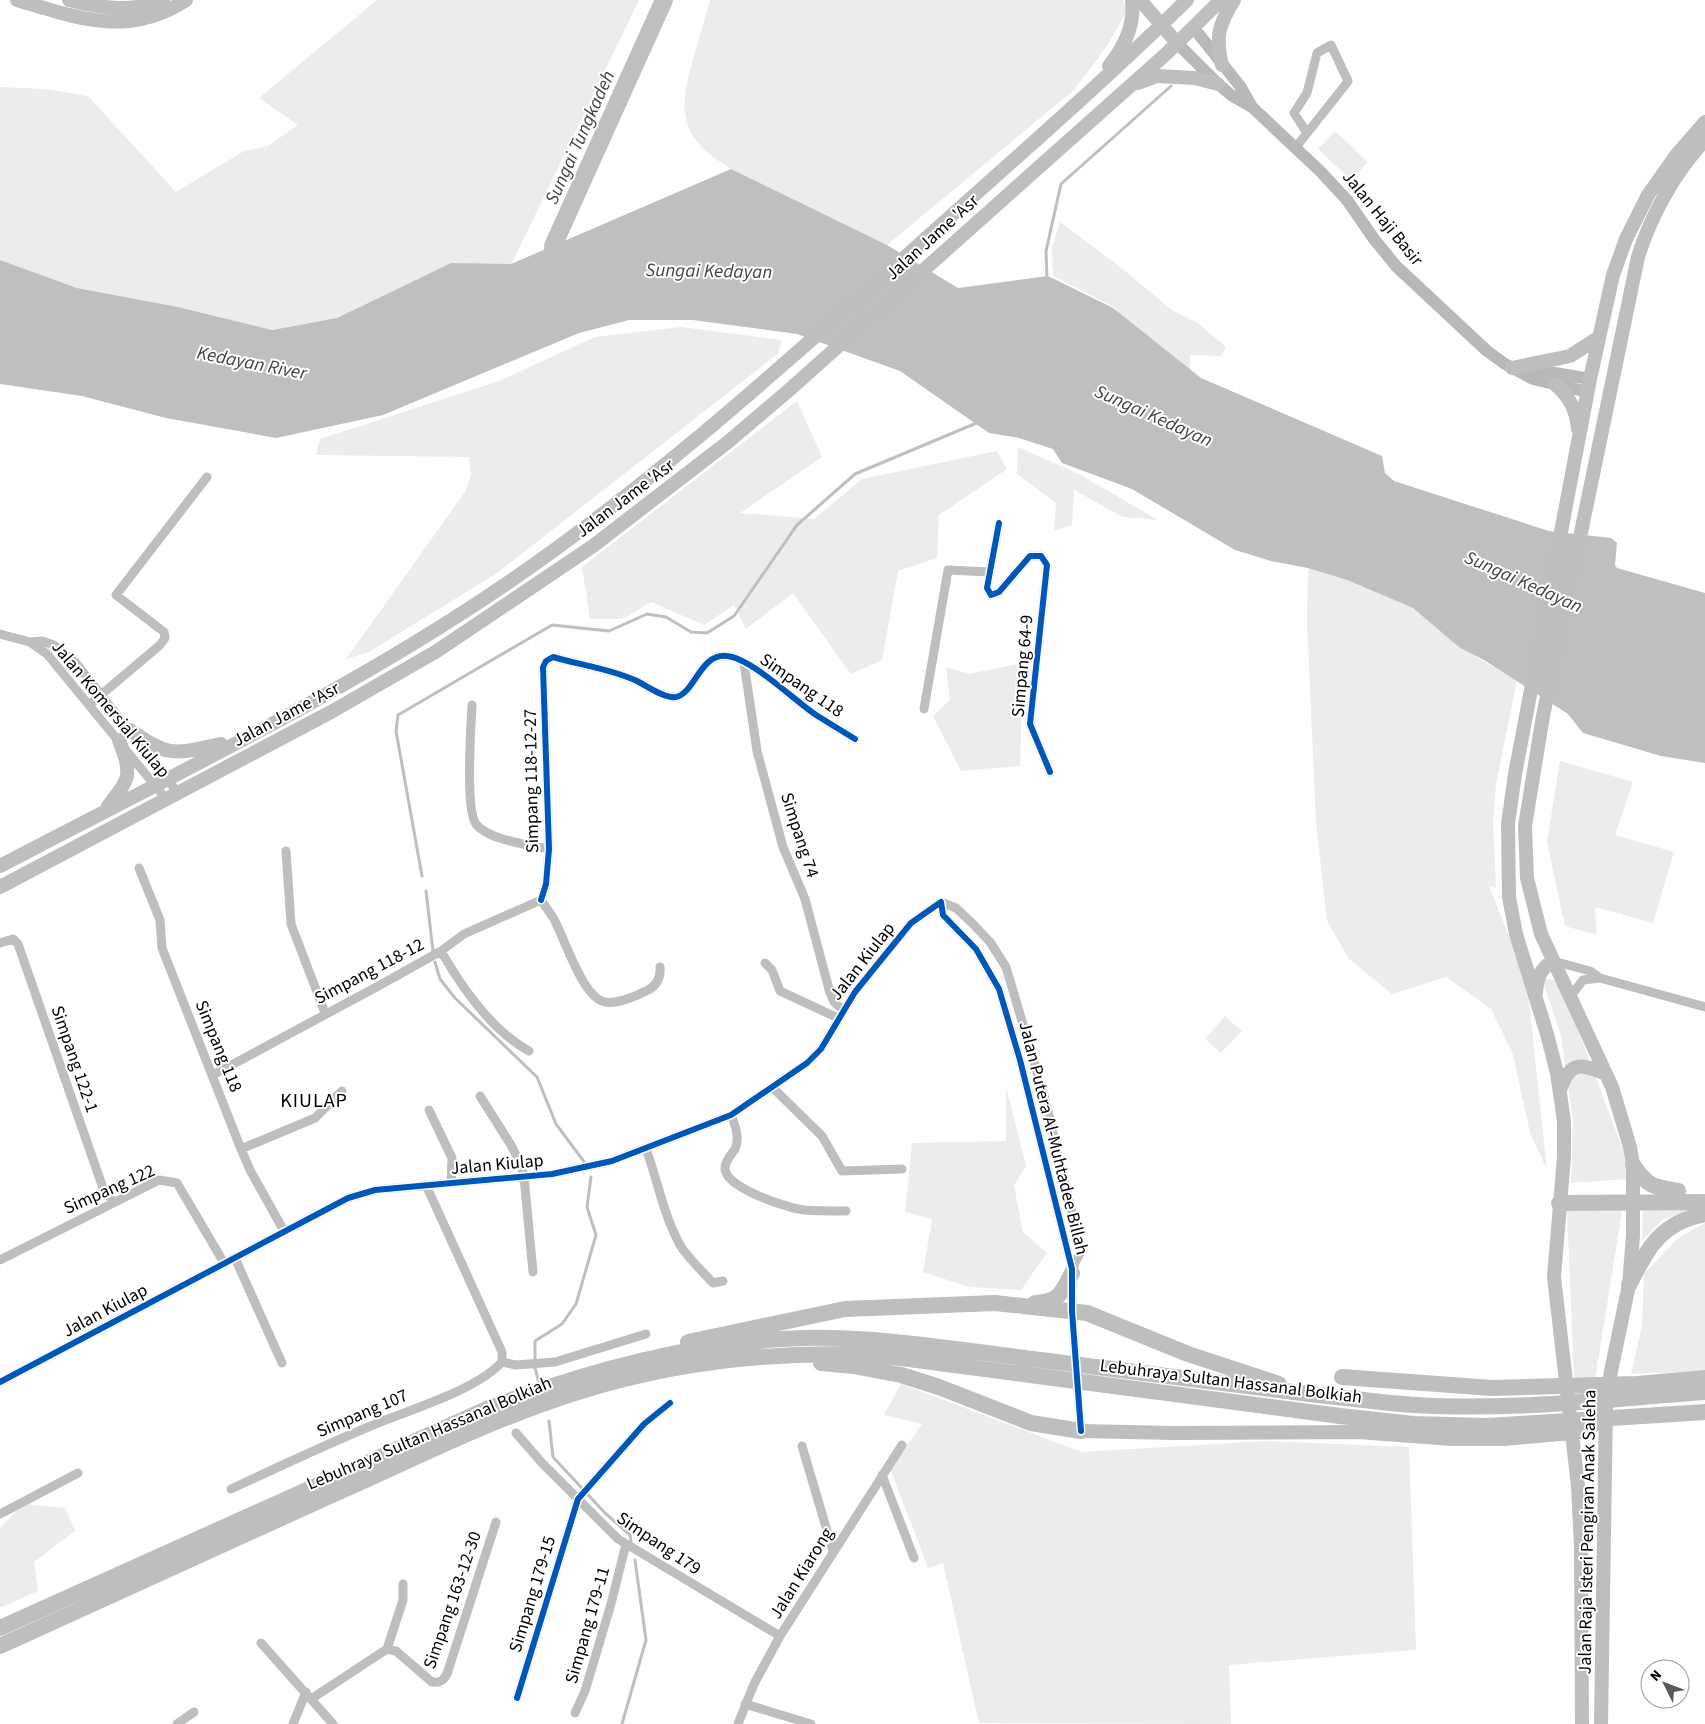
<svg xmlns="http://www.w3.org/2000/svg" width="1705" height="1724" viewBox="0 0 1705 1724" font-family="'Source Sans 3',sans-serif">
	<rect width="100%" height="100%" fill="#fff"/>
	<!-- green -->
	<path fill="#ececec" d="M377,0H639L511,265L451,263L337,318L272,330L178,307L77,288L0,260V87L45,89L88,96L176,192L244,151L268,146L298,125L259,98Z
		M710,0H1123L1127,11L1105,49L1074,90L887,245L731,169C682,139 677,116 692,63C698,42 704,21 710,0Z
		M1335,131L1368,162L1351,180L1318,149Z
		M1060,222L1119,266L1173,311L1198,323L1226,347L1221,356L1190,355V373L1137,336L1114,307L1053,276L1052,248Z
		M681,327L781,340L779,353L497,573L369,652L346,659L465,492L471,475L469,457L316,455L320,439L499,381L595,337Z
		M797,401L822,457L740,513L814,519L862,479L997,451L1007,469L939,515L937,558L898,571L882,660L851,674L793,593L746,629L734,605L704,625L651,602L623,619H590L582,567Z
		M1018,447L1079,474L1158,520L1123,517L1074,490L1072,525L1054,531L1056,503L1017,474Z
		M1308,568L1347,580L1413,608L1460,648L1517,680L1496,784L1493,822L1496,888L1489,886L1527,982L1547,1170L1530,1133L1513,1054L1491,1009L1446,977L1392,994L1349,959L1327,921L1316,822L1307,623Z
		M1023,663L1020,766L961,771L933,716L950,700L946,667L969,674Z
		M1560,761L1633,782L1615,835L1674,852L1653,923L1595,907L1597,935L1565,926L1547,842Z
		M1541,977L1560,982L1623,1150L1627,1179L1571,1183L1573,1121L1561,1035Z
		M1225,1016L1242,1031L1221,1053L1205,1039Z
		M1006,1087L1026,1166L1014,1185L1023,1232L1047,1253L1021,1290L969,1287L923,1272L932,1219L905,1212L912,1143L1006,1141Z
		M1702,1204L1662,1220L1642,1241L1643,1205Z
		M1623,1205L1595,1380L1574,1377L1567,1211Z
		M1705,1223V1371L1631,1374L1642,1326L1644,1274L1677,1239Z
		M901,1384L1082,1452L1267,1441L1409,1447L1416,1650L1229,1665L1231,1724L979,1723L943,1563L928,1568L890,1468L922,1424L884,1415Z
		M23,1504L65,1508L75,1531L34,1562L38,1591L0,1608V1528Z"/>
	<!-- water -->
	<path fill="#bfbfbf" d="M731,169L887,245L958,288L1048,276L1113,308L1201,378L1382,456L1385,473L1394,481L1549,531L1611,538L1617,543L1615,565L1617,568L1705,593V763L1661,756L1583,733L1568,714L1484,660L1460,648L1413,608L1347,580L1308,568L1271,561L1235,550L1132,489L1062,463L1053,449L1019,438L989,433L900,371L797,334L693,320H629L579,333L383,415L276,438L166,418L82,396L0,384V260L77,288L178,307L272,330L337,318L451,263L511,264Z"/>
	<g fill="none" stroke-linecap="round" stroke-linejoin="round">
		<!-- stream -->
		<path stroke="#bfbfbf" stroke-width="3" d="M1047,279L1046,251L1061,184L1171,86
			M422,876L396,731L398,715L552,625L609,631L647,614L666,617L691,632L707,633L734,616L797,525L855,474L979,422
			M426,891L433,951
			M435,962L440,979L455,998L537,1077L556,1124L585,1163
			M539,1383L535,1368V1341L562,1324L576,1304L596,1235L587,1207L591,1177
			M549,1421L553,1457L605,1513L630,1535L631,1542
			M622,1724L646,1640L635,1560"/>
		<!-- river -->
		<path stroke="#bfbfbf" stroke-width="18" d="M556,268L553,246L664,0"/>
		<!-- minor -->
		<path stroke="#bebebe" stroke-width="9" d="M1296,147L1346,84L1348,81L1331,45L1317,53L1307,93L1294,113L1307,133
			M999,523L987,588L991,595L999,592L1030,556H1041L1047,565L1030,724L1050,772
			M0,634L30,642L47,654L166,799
			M30,642L42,641L54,645L76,663L178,793
			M744,663L757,751L783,847L805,899L830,993L834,1002L843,1010
			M89,705L160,645L165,638L164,632L116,595L207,477
			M472,705C471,727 465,809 476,824C488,840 530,845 549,849
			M924,709L948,570L990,572
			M286,851L291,924L325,1013
			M139,868L160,920L162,948L241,1149L250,1170L284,1231
			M541,900L546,884L549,849L543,667L546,661L553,657C580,665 611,669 637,681C647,686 665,699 676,697C695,693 700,653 727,656C751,658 795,701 816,715C829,723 842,731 855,739
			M541,900C545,906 550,913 554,919C564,938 582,994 602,1001C613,1006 636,996 646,991C657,986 661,978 660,967
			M941,902L943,915L976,949L999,989L1020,1060L1072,1269V1311L1081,1431
			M941,902L956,908L972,923L990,942L1006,967L1045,1099L1081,1251L1072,1269
			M0,943L13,939L18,944L103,1188L113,1202
			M441,951C461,986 492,1031 529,1051
			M1553,961L1590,971L1600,978L1705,1007
			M765,963L772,970L780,991L838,1018
			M1570,997L1583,980L1600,978
			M213,1075L382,984L441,951L464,934L541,900
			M772,1087L822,1136L842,1171L902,1169
			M480,1096L511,1145L520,1163L524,1177L533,1272
			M429,1110L452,1158L451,1183
			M731,1115C735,1124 740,1139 735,1149C731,1155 725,1161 725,1169C726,1188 787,1208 804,1210C818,1211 832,1211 846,1211
			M241,1149L315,1118L342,1091
			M646,1149C658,1181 663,1214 680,1245C687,1257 703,1272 713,1283L723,1281
			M235,1258L282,1363
			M0,1260L159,1180L177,1183L224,1263
			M502,1362L516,1365L555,1362L646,1334
			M0,1382L348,1198L375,1190L552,1174L612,1161L731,1115L807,1063L821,1049L855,992L911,923L941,902
			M516,1433L542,1463L618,1539L780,1636
			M802,1446L833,1551
			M882,1475L914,1558
			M231,1489C278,1467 325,1445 373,1425C411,1409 475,1391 502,1362V1352L426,1185
			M0,1514L78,1473
			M261,1643L333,1724
			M387,1649L403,1600V1584
			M517,1698L578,1499L644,1424L670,1403
			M311,1699L387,1649L396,1651L432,1682C440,1683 443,1681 447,1674L496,1522
			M745,1704L811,1724
			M575,1713L585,1691L611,1604L626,1544
			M177,1724L194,1712
			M293,1724L306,1692
			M738,1724L754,1684L780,1636L902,1445"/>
		<!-- secondary -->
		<path stroke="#b8b8b8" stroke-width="12" d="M1193,27L1240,86L1252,107
			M1177,43L1218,84L1231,95L1252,107L1320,171L1347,200L1374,239L1396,266L1487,351L1505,364L1533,379L1588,392
			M1525,368L1590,379"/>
		<!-- primary -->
		<path stroke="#bebebe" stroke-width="14" d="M17,0C78,18 127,38 186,0
			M69,0C100,8 133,13 163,0
			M1140,0L1177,43
			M1222,65C1215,37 1219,24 1234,0
			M1109,66C1124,47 1135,26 1132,0
			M1138,83L1157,76L1195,78L1218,84
			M1512,368L1570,356L1598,338
			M1556,385C1570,398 1576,409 1578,429
			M130,730C169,758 175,754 221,744
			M108,806C131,777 132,775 119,740
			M0,866C169,777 348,692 506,584C647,488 774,373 902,260C997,174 1095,90 1187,0
			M0,887L331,712L437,651L593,546L728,442L788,391L1166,54L1221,0
			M1536,993C1537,978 1540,969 1553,961
			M1560,1090C1570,1061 1580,1063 1606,1074
			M1081,1431L1174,1433L1358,1432L1452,1439H1504L1582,1432L1594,1425L1599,1412
			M1582,1724L1581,1547L1578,1486L1554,1277L1564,1157V1121L1557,1073L1547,1034L1516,934L1509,897L1508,824L1515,774L1590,379L1613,275L1626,239L1648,195L1677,154L1705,122
			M1601,1724L1606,1405L1611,1371L1629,1285L1633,1236V1165L1630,1147L1612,1087L1541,934L1527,878L1525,826L1543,716L1638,257C1651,215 1675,172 1705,140"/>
		<!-- motorway -->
		<path stroke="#bebebe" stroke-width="16" d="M1633,1165C1647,1186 1653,1187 1678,1191
			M1559,1203L1705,1202
			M1629,1285C1648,1248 1661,1222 1705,1214
			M1035,1303C1059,1302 1062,1293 1072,1273
			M688,1342L845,1309L995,1303L1087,1313L1188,1354L1279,1384
			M821,1363L853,1366L901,1375L939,1387L1031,1423L1081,1431
			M1342,1377L1492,1388L1637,1384L1705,1378
			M0,1628L489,1408C589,1371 694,1342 801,1338C873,1336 945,1348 1017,1357C1117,1370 1217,1383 1317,1395C1350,1398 1382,1403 1415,1405C1512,1411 1609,1399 1705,1392
			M0,1646C111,1596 221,1545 332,1495C414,1459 496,1417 581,1391C679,1361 784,1350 886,1356L1340,1416L1413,1424L1488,1426L1705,1412"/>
		<defs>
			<path id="cycleway" d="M999,523L987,588L991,595L999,592L1030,556H1041L1047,565L1030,724L1050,772
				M541,900L546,884L549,849L543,667L546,661L553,657C580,665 611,669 637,681C647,686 665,699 676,697C695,693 700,653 727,656C751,658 795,701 816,715C829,723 842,731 855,739
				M0,1382L348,1198L375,1190L552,1174L612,1161L731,1115L807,1063L821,1049L855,992L911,923L941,902L943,915L976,949L999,989L1020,1060L1072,1269V1311L1081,1431
				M517,1698L578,1499L644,1424L670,1403"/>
		</defs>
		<!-- cycleway casing -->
		<use href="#cycleway" stroke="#fff" stroke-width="9"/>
		<!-- cycleway -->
		<use href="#cycleway" stroke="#0057b8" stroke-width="6"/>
	</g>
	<g text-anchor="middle" stroke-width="4" stroke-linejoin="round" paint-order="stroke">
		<!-- street labels -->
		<g font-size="18" fill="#000" stroke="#fff">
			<text transform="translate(1383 218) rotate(51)" y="6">Jalan Haji Basir</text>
			<text transform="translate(932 237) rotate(-42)" y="6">Jalan Jame 'Asr</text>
			<text transform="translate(625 498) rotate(-37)" y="6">Jalan Jame 'Asr</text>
			<text transform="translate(1022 666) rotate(-85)" y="6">Simpang 64-9</text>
			<text transform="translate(802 685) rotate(35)" y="6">Simpang 118</text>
			<text transform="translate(111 709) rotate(50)" y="6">Jalan Komersial Kiulap</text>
			<text transform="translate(286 714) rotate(-28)" y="6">Jalan Jame 'Asr</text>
			<text transform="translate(531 781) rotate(-91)" y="6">Simpang 118-12-27</text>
			<text transform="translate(800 835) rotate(72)" y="6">Simpang 74</text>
			<text transform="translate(862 961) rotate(-52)" y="6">Jalan Kiulap</text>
			<text transform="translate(369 971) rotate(-28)" y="6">Simpang 118-12</text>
			<text transform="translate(219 1046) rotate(68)" y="6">Simpang 118</text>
			<text transform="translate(75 1059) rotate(71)" y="6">Simpang 122-1</text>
			<text transform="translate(1054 1138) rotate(76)" y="6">Jalan Putera Al-Muhtadee Billah</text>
			<text transform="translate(497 1164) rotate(-5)" y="6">Jalan Kiulap</text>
			<text transform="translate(109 1189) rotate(-24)" y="6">Simpang 122</text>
			<text transform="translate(105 1310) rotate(-28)" y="6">Jalan Kiulap</text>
			<text transform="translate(1231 1381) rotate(7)" y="6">Lebuhraya Sultan Hassanal Bolkiah</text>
			<text transform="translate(362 1413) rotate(-23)" y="6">Simpang 107</text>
			<text transform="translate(429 1433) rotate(-23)" y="6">Lebuhraya Sultan Hassanal Bolkiah</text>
			<text transform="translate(1587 1532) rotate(-89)" y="6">Jalan Raja Isteri Pengiran Anak Saleha</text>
			<text transform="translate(659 1543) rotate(34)" y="6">Simpang 179</text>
			<text transform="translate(801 1573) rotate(-58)" y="6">Jalan Kiarong</text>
			<text transform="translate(532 1594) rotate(-73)" y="6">Simpang 179-15</text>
			<text transform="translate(452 1600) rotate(-71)" y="6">Simpang 163-12-30</text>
			<text transform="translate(587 1625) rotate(-74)" y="6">Simpang 179-11</text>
		</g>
		<!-- water labels -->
		<g font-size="19" font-style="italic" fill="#444" stroke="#fff">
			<text transform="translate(579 137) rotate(-66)" y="7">Sungai Tungkadeh</text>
			<text transform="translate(709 270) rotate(1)" y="7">Sungai Kedayan</text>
			<text transform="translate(252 362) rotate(11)" y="7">Kedayan River</text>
			<text transform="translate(1154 415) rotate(24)" y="7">Sungai Kedayan</text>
			<text transform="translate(1524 581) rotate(24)" y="7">Sungai Kedayan</text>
		</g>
		<!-- quarter labels -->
		<g font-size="20" letter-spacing="1" fill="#000" stroke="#fff">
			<text x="314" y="1107">KIULAP</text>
		</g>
	</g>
	<!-- north arrow -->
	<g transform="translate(1665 1684) rotate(312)"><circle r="24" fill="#ffffff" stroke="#999999"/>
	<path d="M0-4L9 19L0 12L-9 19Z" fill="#595959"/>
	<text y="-8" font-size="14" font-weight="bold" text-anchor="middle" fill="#000000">N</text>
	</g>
</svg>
